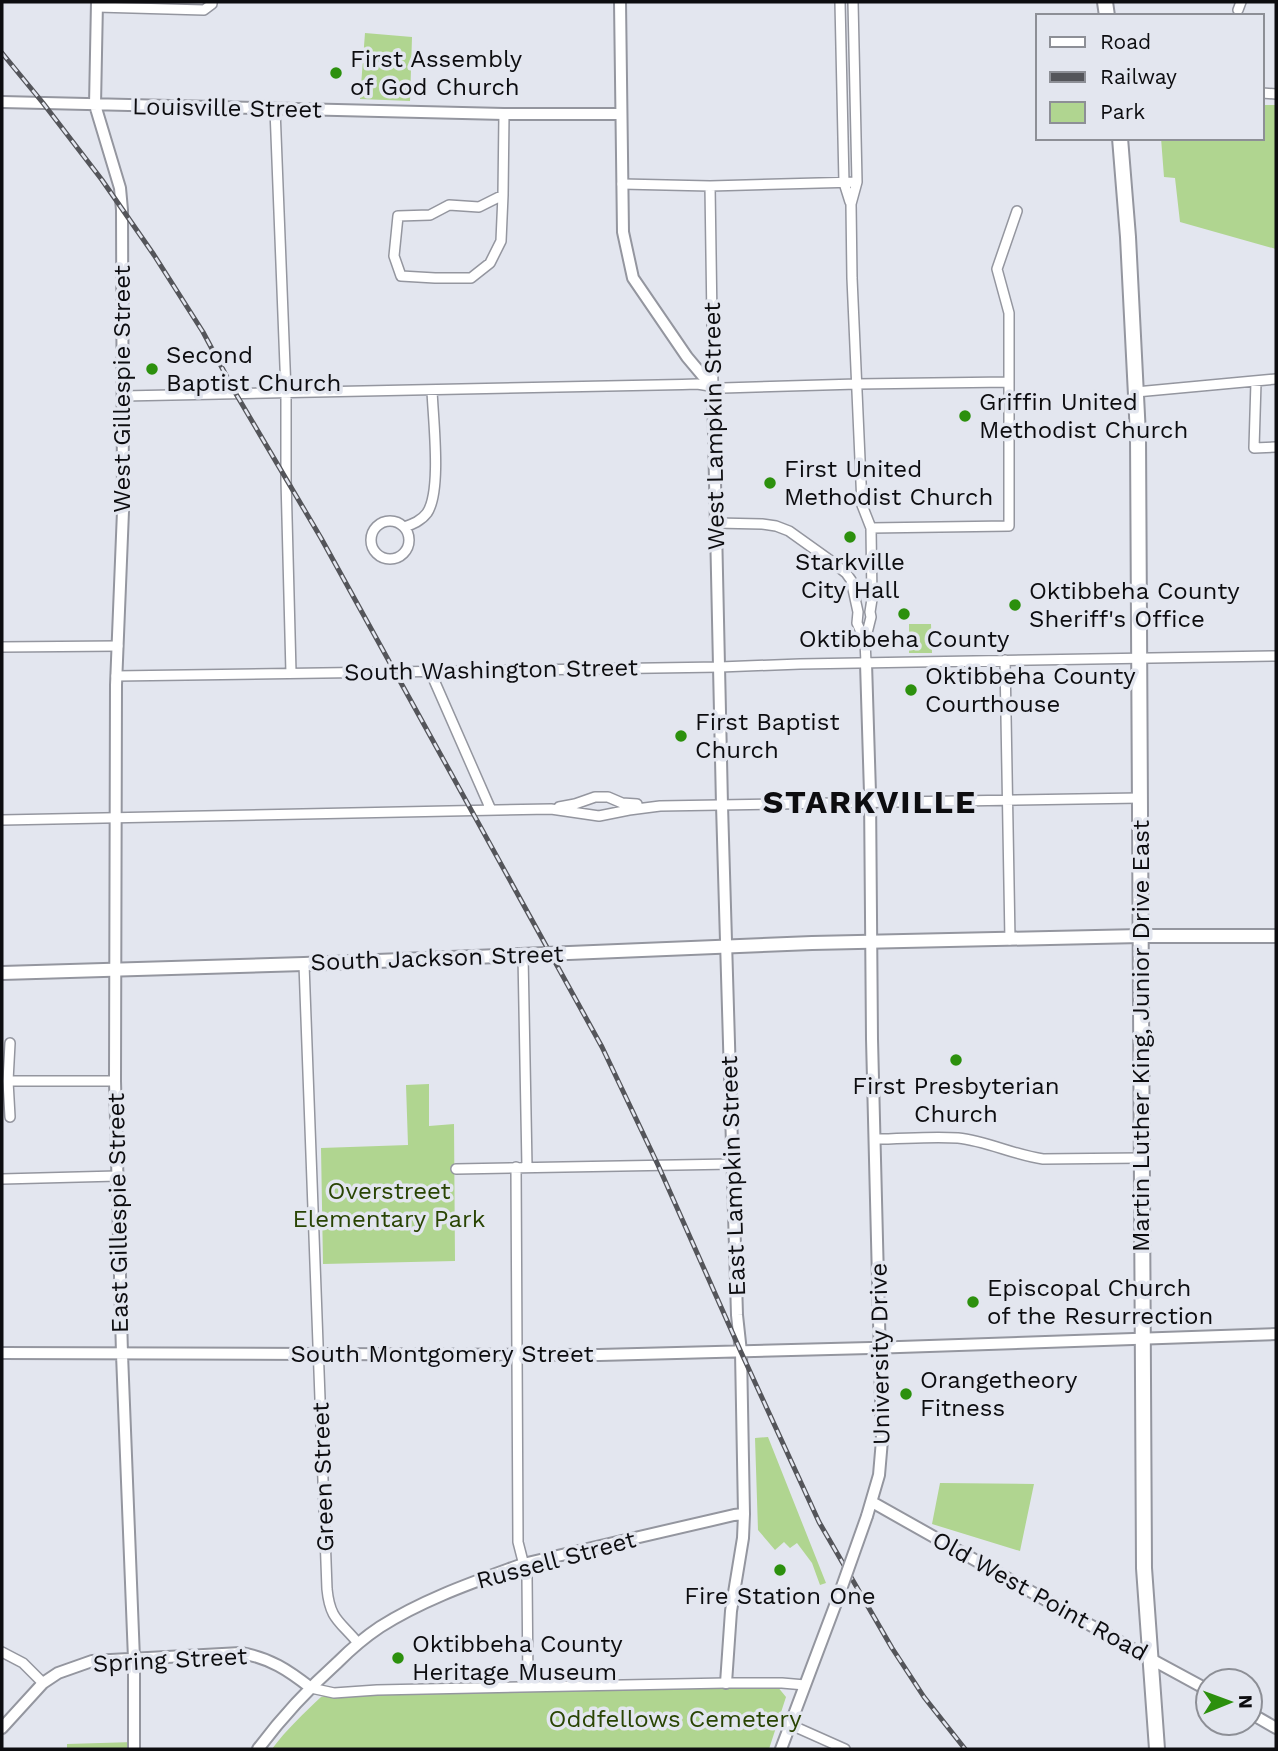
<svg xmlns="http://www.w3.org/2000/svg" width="1278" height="1751" viewBox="0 0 1278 1751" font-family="'Work Sans',sans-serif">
	<rect width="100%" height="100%" fill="#e3e6ef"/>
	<!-- green -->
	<path fill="#b0d590" d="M365,33L412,37L410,101L360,99Z
		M1262,105H1276V249L1180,222L1175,178L1164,177L1161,138H1262Z
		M909,624H931L932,653H909Z
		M429,1084V1126L454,1124L455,1261L323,1264L321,1148L408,1145L406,1085Z
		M768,1437L826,1583L820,1585L812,1563L797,1543L790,1548L784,1542L775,1550L758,1530L755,1438Z
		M940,1483L1034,1484L1020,1551L932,1524Z
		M777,1686L786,1697L769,1749H272C286,1730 304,1713 321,1697L325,1696Z
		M134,1742V1749H67V1744Z"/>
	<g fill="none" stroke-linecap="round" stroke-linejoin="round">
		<defs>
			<path id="minor" d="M840,2L844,183L850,202
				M853,2L857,182L851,204L852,278L862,505L871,528L872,599L870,612L871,617L865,641L866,663
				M97,7L204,10L212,4V2
				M1238,10L1241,2
				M1262,93L1276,94
				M275,109L286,392V479L291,673
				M622,184L710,186L857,182
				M710,186L713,388
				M503,195L479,207L449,205L430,215L398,216L394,256L401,276L435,278H471L490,263L501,241L503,195L504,114
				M1256,382L1254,448L1276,447
				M1136,392L1276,379
				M123,396C315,393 506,389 697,384L723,388L857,384L1009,382
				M371 540a19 19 0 1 1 38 0a19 19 0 1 1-38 0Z
				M716,523L762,524L776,526L789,531L831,561L846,573L851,580L858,612L857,623L865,641
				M404,527C413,524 421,521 427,513C442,491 433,419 432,390
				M871,528L1009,526V313L997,269L1017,211
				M2,647L118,646
				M1005,660L1010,940
				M430,671L491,810
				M116,676L720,667L800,664L1276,656
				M559,807L575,804L595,797H608L622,803L637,804
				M2,820L551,809L599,816L629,810L660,806L1140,798
				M523,955L527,1167
				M304,964L327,1589C330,1620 340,1621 358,1643
				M10,1043L8,1081L10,1117
				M8,1081H115
				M875,1139C903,1139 931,1136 958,1138C987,1141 1014,1155 1043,1159L1141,1158
				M516,1167L518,1542L527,1577L528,1686
				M456,1169L732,1164
				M2,1179L117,1176
				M2,1652L23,1663L43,1683
				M311,1688L334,1693L377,1690L726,1683H782L805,1685
				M791,1725L845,1749"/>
			<path id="tertiary" d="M97,2L95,105L120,188L122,210L123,511L116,685L115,1081L122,1354L134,1659V1749
				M620,2L623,232L633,278L687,357L713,388L722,805L737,1315L741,1352L744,1514L743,1538L731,1611L726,1683
				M2,102L504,114H621
				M866,663L870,793L872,1039L882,1440L879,1475L867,1516
				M2,1353L599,1355L870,1348L1276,1334
				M872,1502L1138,1652L1208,1690
				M1250,1713L1276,1728
				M2,1728L43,1683L58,1673L92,1661L241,1653C270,1658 288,1670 311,1688
				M258,1749C282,1717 309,1688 338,1662C351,1649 365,1637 380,1627C424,1599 474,1582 523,1564L734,1515L744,1514
				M781,1749L839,1595"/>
			<path id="secondary" d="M2,973L304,964L812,943L1141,936H1276"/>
			<path id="primary" d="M1105,2L1107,16
				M1120,138L1128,237L1138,435L1144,1568L1157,1749"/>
		</defs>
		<!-- minor casing -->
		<use href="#minor" stroke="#94969f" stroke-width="12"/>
		<!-- tertiary casing -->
		<use href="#tertiary" stroke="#94969f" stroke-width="14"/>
		<!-- secondary casing -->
		<use href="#secondary" stroke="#94969f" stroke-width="16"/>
		<!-- primary casing -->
		<use href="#primary" stroke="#94969f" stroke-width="18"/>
		<!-- minor -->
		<use href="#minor" stroke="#fff" stroke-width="9"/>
		<!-- tertiary -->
		<use href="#tertiary" stroke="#fff" stroke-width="10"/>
		<!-- secondary -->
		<use href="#secondary" stroke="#fff" stroke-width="12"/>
		<!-- primary -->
		<use href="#primary" stroke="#fff" stroke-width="14"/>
		<defs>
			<path id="rail" d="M2,53L43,103L102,180L154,255L203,332L236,394L321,538L602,1047L658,1165L741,1352L819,1522L892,1648L924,1697L965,1749"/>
		</defs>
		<!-- rail casing -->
		<use href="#rail" stroke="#54555a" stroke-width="5"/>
		<!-- rail -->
		<use href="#rail" stroke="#e3e6ef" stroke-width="2.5" stroke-dasharray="8" stroke-linecap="butt"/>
		<defs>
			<path id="tertiary-bridge" d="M839,1595L867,1516"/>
		</defs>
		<!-- tertiary-bridge casing -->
		<use href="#tertiary-bridge" stroke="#94969f" stroke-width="14" stroke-linecap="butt"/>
		<!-- tertiary-bridge -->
		<use href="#tertiary-bridge" stroke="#fff" stroke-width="10"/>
	</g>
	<!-- markers -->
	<g fill="#2c900d" stroke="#e3e6ef" stroke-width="2.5">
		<circle cx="336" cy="73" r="7"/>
		<circle cx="152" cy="369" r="7"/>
		<circle cx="965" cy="416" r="7"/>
		<circle cx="770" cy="483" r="7"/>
		<circle cx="850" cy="537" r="7"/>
		<circle cx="1015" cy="605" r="7"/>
		<circle cx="904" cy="614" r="7"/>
		<circle cx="911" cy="690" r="7"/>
		<circle cx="681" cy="736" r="7"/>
		<circle cx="956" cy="1060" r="7"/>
		<circle cx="973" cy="1302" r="7"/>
		<circle cx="906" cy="1394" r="7"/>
		<circle cx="780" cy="1570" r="7"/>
		<circle cx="398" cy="1658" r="7"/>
	</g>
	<g text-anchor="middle" stroke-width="7" stroke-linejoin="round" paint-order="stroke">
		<!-- poi labels -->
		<g font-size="24" fill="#0d0d10" stroke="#e3e6ef" text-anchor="start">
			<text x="350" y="67">First Assembly<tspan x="350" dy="28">of God Church</tspan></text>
			<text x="166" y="363">Second<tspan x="166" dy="28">Baptist Church</tspan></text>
			<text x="979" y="410">Griffin United<tspan x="979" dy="28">Methodist Church</tspan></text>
			<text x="784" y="477">First United<tspan x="784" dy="28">Methodist Church</tspan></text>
			<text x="850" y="570" text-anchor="middle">Starkville<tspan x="850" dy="28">City Hall</tspan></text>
			<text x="1029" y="599">Oktibbeha County<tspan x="1029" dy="28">Sheriff's Office</tspan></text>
			<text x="904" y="647" text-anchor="middle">Oktibbeha County</text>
			<text x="925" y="684">Oktibbeha County<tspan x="925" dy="28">Courthouse</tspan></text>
			<text x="695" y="730">First Baptist<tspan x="695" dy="28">Church</tspan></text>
			<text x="956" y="1094" text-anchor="middle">First Presbyterian<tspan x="956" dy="28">Church</tspan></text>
			<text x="987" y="1296">Episcopal Church<tspan x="987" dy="28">of the Resurrection</tspan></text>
			<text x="920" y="1388">Orangetheory<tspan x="920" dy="28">Fitness</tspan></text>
			<text x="780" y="1604" text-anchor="middle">Fire Station One</text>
			<text x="412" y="1652">Oktibbeha County<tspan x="412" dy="28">Heritage Museum</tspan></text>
		</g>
		<!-- street labels -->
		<g font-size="24" fill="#0d0d10" stroke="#e3e6ef">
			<text transform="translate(227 108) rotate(1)" y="8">Louisville Street</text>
			<text transform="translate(122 389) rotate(-90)" y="8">West Gillespie Street</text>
			<text transform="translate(714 426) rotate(-91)" y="8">West Lampkin Street</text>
			<text transform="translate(491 670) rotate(-1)" y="8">South Washington Street</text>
			<text transform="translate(437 958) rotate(-2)" y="8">South Jackson Street</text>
			<text transform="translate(1141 1036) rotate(-90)" y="8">Martin Luther King, Junior Drive East</text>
			<text transform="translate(733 1176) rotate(-92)" y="8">East Lampkin Street</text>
			<text transform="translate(118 1213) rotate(-91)" y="8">East Gillespie Street</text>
			<text x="442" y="1362">South Montgomery Street</text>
			<text transform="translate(880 1354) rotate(-91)" y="8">University Drive</text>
			<text transform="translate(323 1477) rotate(-92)" y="8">Green Street</text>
			<text transform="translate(556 1560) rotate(-15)" y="8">Russell Street</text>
			<text transform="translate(1040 1596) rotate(29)" y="8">Old West Point Road</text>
			<text transform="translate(170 1660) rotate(-3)" y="8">Spring Street</text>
		</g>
		<!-- park labels -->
		<g font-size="24" fill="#294403" stroke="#e3e6ef">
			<text x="389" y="1199">Overstreet<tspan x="389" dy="28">Elementary Park</tspan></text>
			<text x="675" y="1727">Oddfellows Cemetery</text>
		</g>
		<!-- district labels -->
		<g font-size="32" font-weight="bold" letter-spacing="2" fill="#0d0d10" stroke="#e3e6ef">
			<text x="870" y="813">STARKVILLE</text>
		</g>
	</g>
	<!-- border -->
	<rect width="1278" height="1751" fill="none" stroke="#0d0d10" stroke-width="7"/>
	<!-- legend -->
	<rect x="1036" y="14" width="228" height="126" fill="#e3e6ef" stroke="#8d8f96" stroke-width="2"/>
	<rect x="1050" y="37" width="35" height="10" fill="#ffffff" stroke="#8d8f96" stroke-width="2"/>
	<text x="1100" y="49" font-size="21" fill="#0d0d10">Road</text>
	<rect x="1050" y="72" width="35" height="10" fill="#54555a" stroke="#8d8f96" stroke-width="2"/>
	<text x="1100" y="84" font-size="21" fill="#0d0d10">Railway</text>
	<rect x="1050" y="102" width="35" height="21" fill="#b0d590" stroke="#8d8f96" stroke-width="2"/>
	<text x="1100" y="119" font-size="21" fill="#0d0d10">Park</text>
	<!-- north arrow -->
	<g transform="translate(1229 1702) rotate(89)"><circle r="33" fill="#e3e6ef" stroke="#8d8f96" stroke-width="2"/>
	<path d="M0-5L12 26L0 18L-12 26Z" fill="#2c900d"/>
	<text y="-10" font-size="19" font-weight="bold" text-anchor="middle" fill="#0d0d10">N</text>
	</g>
</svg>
